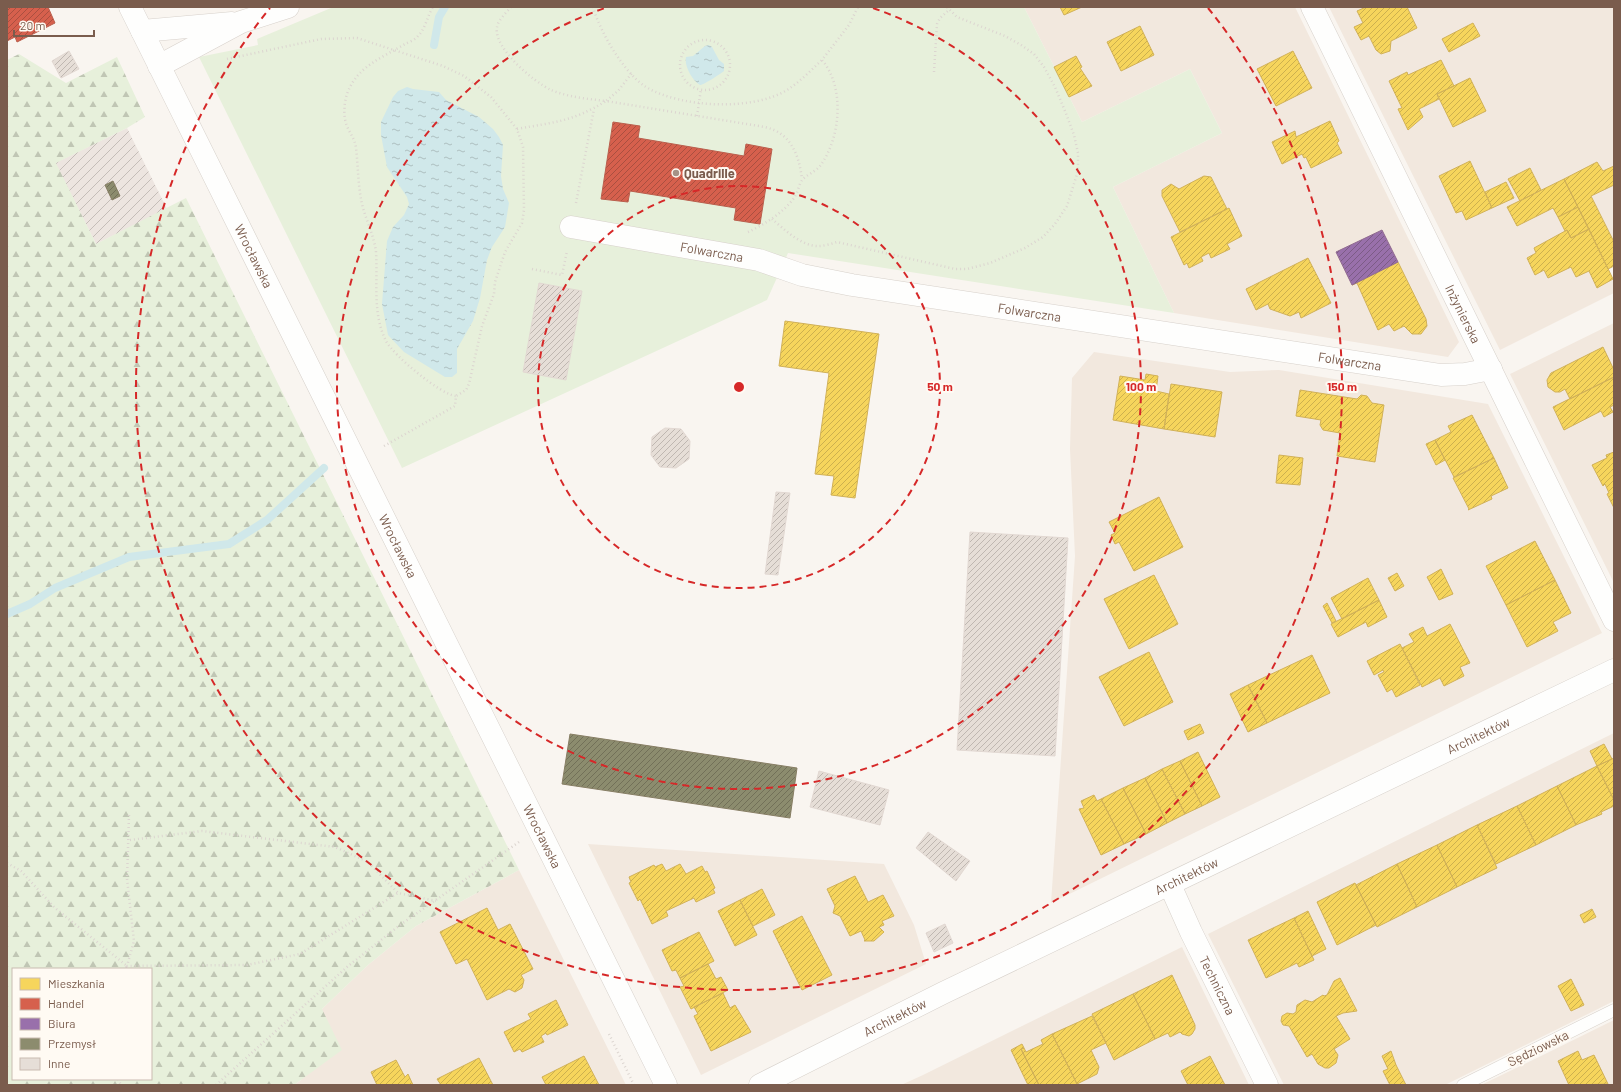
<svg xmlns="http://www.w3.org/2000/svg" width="1621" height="1092" viewBox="0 0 1621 1092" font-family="Barlow,sans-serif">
	<defs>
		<pattern id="industrial-furrows" width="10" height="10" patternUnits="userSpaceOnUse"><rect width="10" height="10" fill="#ede5e0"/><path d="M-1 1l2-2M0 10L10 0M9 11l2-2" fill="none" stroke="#c5bdb8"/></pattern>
		<pattern id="forest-firs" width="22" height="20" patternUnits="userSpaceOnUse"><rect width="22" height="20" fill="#e7f0db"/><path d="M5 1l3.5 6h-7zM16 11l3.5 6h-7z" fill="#c0c6b4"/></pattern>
		<pattern id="water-ripples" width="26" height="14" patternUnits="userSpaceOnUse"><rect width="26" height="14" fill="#d0e8ea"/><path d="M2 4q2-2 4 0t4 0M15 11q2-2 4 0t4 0" fill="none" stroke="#aebfc0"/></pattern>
		<pattern id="homes-hatch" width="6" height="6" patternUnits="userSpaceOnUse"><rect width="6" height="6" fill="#f6d55c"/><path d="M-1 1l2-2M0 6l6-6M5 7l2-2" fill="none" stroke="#ccb04e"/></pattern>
		<pattern id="shops-hatch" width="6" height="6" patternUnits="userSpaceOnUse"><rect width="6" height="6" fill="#d6604d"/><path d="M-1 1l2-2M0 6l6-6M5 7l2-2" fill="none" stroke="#aa4f40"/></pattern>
		<pattern id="offices-hatch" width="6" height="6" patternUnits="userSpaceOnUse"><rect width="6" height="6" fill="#9970ab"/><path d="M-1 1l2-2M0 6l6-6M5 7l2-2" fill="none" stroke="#7c5b86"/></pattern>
		<pattern id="industry-hatch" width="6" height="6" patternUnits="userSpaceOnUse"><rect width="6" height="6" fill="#8c8c6e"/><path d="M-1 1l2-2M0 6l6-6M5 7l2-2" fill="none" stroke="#727058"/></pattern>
		<pattern id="building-hatch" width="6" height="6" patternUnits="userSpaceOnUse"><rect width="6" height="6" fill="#e6ded7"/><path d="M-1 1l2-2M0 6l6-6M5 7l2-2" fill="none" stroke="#bfb7b1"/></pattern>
	</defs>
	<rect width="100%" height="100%" fill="#f9f5f0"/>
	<!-- residential -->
	<path fill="#f2e8de" d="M1024,7H1295L1459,342L1448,357L1174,313L1113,187L1222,133L1190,69L1082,122Z
		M1329,7H1614V266L1608,269L1614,281V293L1500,350Z
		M1614,323V583L1510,374Z
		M1094,352L1230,372L1279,370L1488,404L1602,633L1051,903L1075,556L1070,449L1072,378Z
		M1614,733V1001L1445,1085H1284L1208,934Z
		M588,844L884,864L914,925L926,964L701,1075Z
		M519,870L626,1085H294L301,1080L322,1009L368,965L416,926Z
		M1182,947L1249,1085H901L923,1075Z
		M1614,1020V1085H1481L1541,1056Z"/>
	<!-- industrial -->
	<path fill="url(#industrial-furrows)" d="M127,128L167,209L96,244L55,163Z"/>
	<!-- green -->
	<path fill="#e7f0db" d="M357,7H1024L1082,122L1190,69L1222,133L1113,187L1174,313L788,253L767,300L402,468L199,57L258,45L257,39L331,8Z"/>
	<!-- forest -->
	<path fill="url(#forest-firs)" fill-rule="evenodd" d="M19,54L66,83L117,57L145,117L127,128L56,163L96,244L186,198L519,870L416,926L368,965L322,1009L342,1050L294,1085H7V60ZM13,969H151V1079H13Z"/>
	<!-- water -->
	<path fill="url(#water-ripples)" d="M709,45L712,47L719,60L724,64V71C720,74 704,85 700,85C692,80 684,66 686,57L693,56L705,46Z
		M407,87L413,89L439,92L446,100L479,117L493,129L499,137L503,145L501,176L503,189L509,203L505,227L492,247L487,260L480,298L473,321L457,349V373L452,377H445L404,352L388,335L382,304L387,241L393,227L404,215L409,204L407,197L387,167L381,135V122L393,97L398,91Z"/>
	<!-- homes -->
	<path fill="url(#homes-hatch)" stroke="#d1b158" d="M1060,7H1082L1064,15Z
		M1366,7H1407L1417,28L1391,41L1390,51L1381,54L1376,50L1369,36L1361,40L1354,27L1363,23L1357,11Z
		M1473,23L1480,36L1449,52L1442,39Z
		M1140,26L1154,55L1121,71L1107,42Z
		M1293,51L1312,88L1276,106L1257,69Z
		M1076,56L1082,67L1080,68L1092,86L1069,97L1054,67Z
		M1441,60L1454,86L1437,94L1439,99L1419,109L1423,117L1408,130L1398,109L1402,108L1389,81L1407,72L1408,75Z
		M1470,78L1486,111L1453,127L1437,94Z
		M1330,121L1339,141L1337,143L1342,153L1311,168L1306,157L1304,158L1302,154L1282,164L1272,142L1295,131L1296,137Z
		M1470,161L1492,208L1466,220L1462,211L1456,213L1439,176Z
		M1597,162L1603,171L1614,166V185L1591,196L1614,242V266L1608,269L1564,179Z
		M1530,168L1541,190L1520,201L1508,179Z
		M1204,176L1211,177L1227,209L1180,232L1162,196V190L1171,184L1179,189Z
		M1564,179L1578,207L1558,217L1553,208L1517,226L1507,207Z
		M1506,182L1514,198L1492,208L1485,192Z
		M1578,207L1589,229L1571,238L1567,230L1565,231L1558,217Z
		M1229,208L1242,236L1227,244L1230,249L1211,258L1209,253L1201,257L1203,261L1189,268L1187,263L1184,265L1171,237Z
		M1589,229L1613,279L1597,288L1589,271L1576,277L1571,267L1548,278L1544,270L1535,275L1527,258L1536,253L1534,248L1567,230L1571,238Z
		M1308,258L1331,303L1301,318L1299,312L1290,316L1270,309L1268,304L1256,310L1246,289Z
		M1398,262L1426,319L1427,326L1421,334H1412L1404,326L1394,331L1389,324L1378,330L1357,283L1352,285Z
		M785,321L879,334L855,498L831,495L834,476L815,474L829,373L779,366Z
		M1603,347L1614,370V377L1570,399L1565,389L1560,392H1555L1548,387L1547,380L1551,373Z
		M1146,374L1158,376L1156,391L1169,394L1164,429L1113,420L1120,376L1145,380Z
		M1614,377V405L1610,407L1613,412L1604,417L1601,411L1564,430L1553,407Z
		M1171,384L1222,392L1215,437L1164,429Z
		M1300,390L1357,399L1361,395L1367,396L1372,403L1384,405L1375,462L1337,456L1340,433L1323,430L1320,425L1321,420L1296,416Z
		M1472,415L1494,458L1454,477L1435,440L1451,432L1448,426Z
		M1435,440L1445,460L1436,465L1426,444Z
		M1614,452V508L1607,494L1609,493L1605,484L1603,486L1592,465L1607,458L1606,455Z
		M1279,455L1303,458L1300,485L1276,483Z
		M1494,458L1508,488L1491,496L1492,499L1468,510L1469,509L1453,478Z
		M1159,497L1183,547L1134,571L1119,542L1115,544L1111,535L1115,533L1109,522Z
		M1535,541L1555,580L1506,605L1486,566Z
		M1441,569L1453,594L1439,600L1427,577Z
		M1397,573L1404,586L1395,591L1388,578Z
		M1154,575L1178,624L1129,649L1104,599Z
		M1368,578L1379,600L1342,619L1331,598Z
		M1555,580L1571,613L1553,622L1558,631L1527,647L1506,605Z
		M1379,600L1387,617L1368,627L1366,622L1338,637L1331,624Z
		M1327,603L1336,621L1332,623L1323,606Z
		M1450,624L1470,663L1460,667L1464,676L1444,686L1440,678L1422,687L1402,648L1414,642L1409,634L1423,627L1427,636Z
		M1400,644L1420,685L1396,697L1392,689L1387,692L1378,675L1384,672L1383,670L1374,675L1367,661Z
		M1149,652L1173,702L1124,726L1099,677Z
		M1312,655L1330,693L1267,723L1248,685Z
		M1248,685L1267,723L1248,732L1230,694Z
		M1200,724L1204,733L1188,740L1184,731Z
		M1604,744L1612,759L1597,766L1590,751Z
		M1198,752L1220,797L1202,806L1180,761Z
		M1614,758V800L1597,766Z
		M1180,761L1202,806L1185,814L1162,769Z
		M1597,766L1614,800V806L1601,812L1602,814L1576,825L1557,786Z
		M1162,769L1185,814L1167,823L1145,778Z
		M1145,778L1167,823L1146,834L1123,788Z
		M1557,786L1576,825L1536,845L1517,806Z
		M1123,788L1146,834L1124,844L1101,799Z
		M1094,795L1097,801L1101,799L1124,844L1101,855L1079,809L1084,808L1081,801Z
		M1517,806L1536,845L1496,864L1477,825Z
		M1477,825L1497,868L1457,887L1437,845Z
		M1437,845L1457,887L1417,907L1397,864Z
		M662,864L666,871L680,864L686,874L702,866L705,872L707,871L715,888L713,889L715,893L696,902L694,898L666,911L668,916L652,924L640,899L638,901L629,883L631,882L629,877L654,865L655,867Z
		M1397,864L1417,907L1377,927L1356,885Z
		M855,876L868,902L883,895L894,916L882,921L884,925L879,927L884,932L874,941H864L865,940L861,931L850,936L840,916L833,913L835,906L827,889Z
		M1355,883L1376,925L1337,945L1317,902Z
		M762,889L775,915L753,926L740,900Z
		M740,900L757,935L735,946L718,911Z
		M487,908L498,930L510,924L533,969L521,975L524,980L522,988L515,992L509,989L487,1000L467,959L456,964L440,932Z
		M1592,909L1596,917L1584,923L1580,915Z
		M1308,911L1326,949L1312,956L1294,918Z
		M802,916L832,975L802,990L773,931Z
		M1294,918L1314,960L1299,967L1297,963L1266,978L1248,940Z
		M699,932L714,961L680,978L676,970L672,971L662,950Z
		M708,964L716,979L721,977L728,990L691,1009L680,987L684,986L680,978Z
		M1172,975L1195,1025V1029L1192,1034L1189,1036L1182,1034L1180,1032L1170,1037L1168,1033L1155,1039L1133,994Z
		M1340,978L1357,1011L1343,1013L1336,1016L1350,1039L1334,1049L1338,1055L1336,1063L1329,1068H1325L1318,1064L1312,1054L1307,1057L1289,1026L1283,1025L1281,1021L1282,1016L1287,1013L1293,1014L1296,1012L1297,1005L1305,1000L1312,1002L1323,995L1324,996L1327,995L1334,981Z
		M1571,979L1584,1005L1571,1011L1558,986Z
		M723,993L730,1008L735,1005L751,1032L711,1051L694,1016L698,1014L694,1007Z
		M1133,994L1155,1039L1114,1060L1092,1014Z
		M556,1000L568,1025L547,1035L546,1033L541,1036L544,1042L522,1052L520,1049L514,1052L504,1032L531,1019L528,1014Z
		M1092,1016L1106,1043L1091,1050L1099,1067L1097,1074L1077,1084L1052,1034Z
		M1052,1034L1077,1084L1075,1085H1039L1021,1049L1024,1048L1026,1052L1043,1044L1041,1040Z
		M1022,1044L1024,1048L1021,1049L1039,1085H1028L1011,1050Z
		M1391,1051L1396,1065L1406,1085H1390L1383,1071L1388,1069L1382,1056Z
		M1578,1051L1582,1060L1594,1055L1608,1084L1569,1085L1558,1061Z
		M584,1056L599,1085H546L542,1077Z
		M1210,1056L1225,1085H1188L1181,1071Z
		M479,1058L493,1085H441L437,1079Z
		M396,1060L405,1077L408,1074L413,1085H377L371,1072Z"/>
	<!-- shops -->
	<path fill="url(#shops-hatch)" stroke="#ba5f4d" d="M7,7H48L55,23L17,42L15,37L7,41Z
		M613,122L640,126L638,138L744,156L746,144L772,149L760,224L734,220L736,208L630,191L628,202L601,199Z"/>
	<!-- offices -->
	<path fill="url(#offices-hatch)" stroke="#906a8f" d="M1382,230L1398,262L1352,285L1336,252Z"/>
	<!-- industry -->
	<path fill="url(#industry-hatch)" stroke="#877e64" d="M113,181L120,196L112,200L105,185Z
		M570,734L797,768L790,818L562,784Z"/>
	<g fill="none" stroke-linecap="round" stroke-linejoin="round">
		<!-- stream -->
		<path stroke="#d0e8ea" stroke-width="8" d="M434,45L439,17L445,7
			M7,614L30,604L55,588L129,557L229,544L267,520L324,468"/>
	</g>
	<!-- building -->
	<path fill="url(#building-hatch)" stroke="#e2d8d2" d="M69,51L79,69L61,78L52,61Z
		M539,283L582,291L566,380L523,372Z
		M665,428L681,429L690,441L689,459L676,468L660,467L651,455L652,437Z
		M776,492L790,493L778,575L765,574Z
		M970,532L1068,538L1055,756L957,750Z
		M819,771L889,790L880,825L810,807Z
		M928,832L970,861L956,881L916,848Z
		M945,924L953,943L934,952L926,933Z"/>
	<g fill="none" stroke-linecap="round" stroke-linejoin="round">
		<defs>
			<path id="lane" d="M1463,1085L1614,1010"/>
			<g id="street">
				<path id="s1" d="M130,7L666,1085"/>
				<path id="s2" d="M1312,7L1614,620"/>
				<path d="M142,31L232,23"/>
				<path d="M159,66L241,22L288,7"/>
				<path id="s3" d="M571,227L759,260L802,275L852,285L1441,375L1465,374L1491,369"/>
				<path id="s4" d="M1170,885L1191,932L1267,1085"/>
				<path id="s5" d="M760,1085L943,993L1614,670"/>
			</g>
		</defs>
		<!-- lane casing -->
		<use href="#lane" stroke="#d7d1cb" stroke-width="13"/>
		<!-- street casing -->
		<use href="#street" stroke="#d7d1cb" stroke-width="23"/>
		<!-- path -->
		<path stroke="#dcd5d0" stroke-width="2.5" stroke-dasharray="1 3" stroke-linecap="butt" d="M511,7C507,12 498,20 497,27C493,48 534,82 551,90C568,97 588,99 606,101L618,91L632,73
			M593,7C600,32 624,73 646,87C681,108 753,111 787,90C800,82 811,70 822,60
			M680 65a25 25 0 1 1 50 0a25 25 0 1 1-50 0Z
			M227,59L321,39L357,38L443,66L464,76L491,97L517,129L523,147L524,210L522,223L505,252L495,282L494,294L482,326L469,384L466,390L456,396
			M934,72L937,24L940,18L949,10
			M697,116L701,89
			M517,129C554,122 572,122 606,101L765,127C791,133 799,155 802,179
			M576,203L594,109
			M772,219C784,229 801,246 818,246C824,246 831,244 837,242L955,269H967L990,263L1025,248L1043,237L1055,224L1067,206L1078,171V153L1074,135L1065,111L1055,87L1044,67L1034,54L1021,45L1005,36L957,17L947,7
			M748,232C765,224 783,213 794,198C798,193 799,183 803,179C808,174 815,172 820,166C841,138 845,87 822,60L849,25L858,7
			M532,269L562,275L567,251
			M384,446L455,406L456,396C441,395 393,355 386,341C372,313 378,282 376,252C374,234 364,217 361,199C358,183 358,165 356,148C355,139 350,134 347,126C343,117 344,103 347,94C357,66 382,58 405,44C409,42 415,40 418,36C426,28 427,16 433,7
			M129,815L127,879L134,941L127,966L247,965L300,954L398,893
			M130,840L202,831L335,847L368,862L398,893L436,901
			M7,863L21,871L55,908L127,966L125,969
			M609,1034L634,1085
			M118,1079L121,1085
			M216,1085L347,967L400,925L519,842"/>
		<!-- lane -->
		<use href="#lane" stroke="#fefefd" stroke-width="12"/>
		<!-- street -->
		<use href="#street" stroke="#fefefd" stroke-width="22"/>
	</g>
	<!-- distance rings -->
	<g fill="none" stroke="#d62828" stroke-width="2" stroke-dasharray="7 5">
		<circle cx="739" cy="387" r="201"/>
		<path d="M873 8A402 402 0 1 1 605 8"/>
		<path d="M1208 8A603 603 0 1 1 270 8"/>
	</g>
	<!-- markers -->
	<circle fill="#a69286" stroke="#fffaf3" stroke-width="1.5" cx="676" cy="173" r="4"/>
	<g text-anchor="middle" stroke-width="4" stroke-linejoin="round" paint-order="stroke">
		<!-- poi labels -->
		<g font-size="13" font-weight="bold" fill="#7a5c4d" stroke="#fffaf3" text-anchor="start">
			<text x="684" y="178">Quadrille</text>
		</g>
		<!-- street labels -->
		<g font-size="13" fill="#7a5c4d" stroke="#fffaf3">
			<text dy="5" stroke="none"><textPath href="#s3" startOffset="143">Folwarczna</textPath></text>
			<text dy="5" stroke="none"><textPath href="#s1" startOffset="278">Wrocławska</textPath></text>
			<text dy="5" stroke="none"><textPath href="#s3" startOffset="467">Folwarczna</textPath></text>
			<text dy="5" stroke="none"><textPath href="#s2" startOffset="342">Inżynierska</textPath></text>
			<text dy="5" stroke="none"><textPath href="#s3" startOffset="791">Folwarczna</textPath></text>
			<text dy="5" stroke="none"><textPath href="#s1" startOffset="602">Wrocławska</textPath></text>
			<text dy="5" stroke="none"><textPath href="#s5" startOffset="799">Architektów</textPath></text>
			<text dy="5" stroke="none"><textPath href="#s1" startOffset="926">Wrocławska</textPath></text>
			<text dy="5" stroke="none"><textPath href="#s5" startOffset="475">Architektów</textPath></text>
			<text dy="5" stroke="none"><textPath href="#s4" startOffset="111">Techniczna</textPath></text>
			<text dy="5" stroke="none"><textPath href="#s5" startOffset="151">Architektów</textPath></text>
			<text transform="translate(1538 1048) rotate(-26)" y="5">Sędziowska</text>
		</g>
	</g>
	<circle cx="739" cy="387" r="6" fill="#d62828" stroke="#fffaf3" stroke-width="2"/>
	<g font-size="12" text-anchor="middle" font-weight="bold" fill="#d62828" stroke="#fffaf3" stroke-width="4" stroke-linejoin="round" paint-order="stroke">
		<text x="940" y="391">50 m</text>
		<text x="1141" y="391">100 m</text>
		<text x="1342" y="391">150 m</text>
	</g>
	<!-- border -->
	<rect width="1621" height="1092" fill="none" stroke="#7a5c4d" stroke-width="16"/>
	<!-- legend -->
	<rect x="12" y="968" width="140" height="112" fill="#fffaf3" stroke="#cabbb1"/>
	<rect x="20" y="978" width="20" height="12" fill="#f6d55c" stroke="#cabbb1"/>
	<text x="48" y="988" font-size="12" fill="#7a5c4d">Mieszkania</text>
	<rect x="20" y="998" width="20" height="12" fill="#d6604d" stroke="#cabbb1"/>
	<text x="48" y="1008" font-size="12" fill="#7a5c4d">Handel</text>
	<rect x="20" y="1018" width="20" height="12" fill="#9970ab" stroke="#cabbb1"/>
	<text x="48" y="1028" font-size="12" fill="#7a5c4d">Biura</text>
	<rect x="20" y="1038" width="20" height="12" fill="#8c8c6e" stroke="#cabbb1"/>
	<text x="48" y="1048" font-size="12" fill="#7a5c4d">Przemysł</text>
	<rect x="20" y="1058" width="20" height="12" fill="#e6ded7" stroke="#cabbb1"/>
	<text x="48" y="1068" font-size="12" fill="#7a5c4d">Inne</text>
	<!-- scale -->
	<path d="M14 30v6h80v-6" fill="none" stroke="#7a5c4d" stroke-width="2"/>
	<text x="20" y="30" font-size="12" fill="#7a5c4d" stroke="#fffaf3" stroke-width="3" paint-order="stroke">20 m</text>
</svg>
